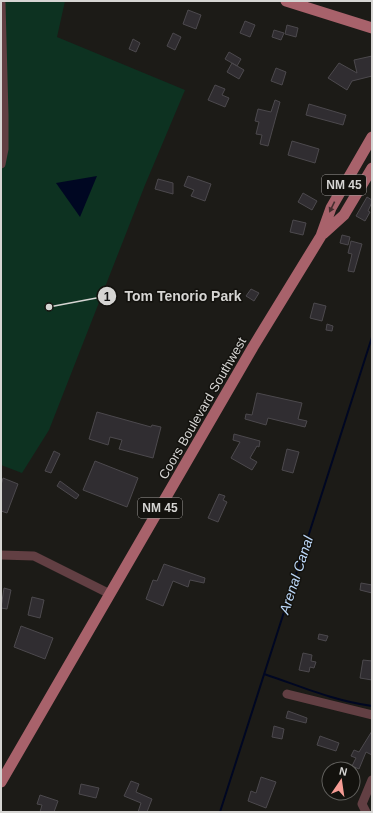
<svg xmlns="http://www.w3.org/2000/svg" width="373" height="813" viewBox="0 0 373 813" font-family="Arial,sans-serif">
	<rect width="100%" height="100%" fill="#1c1b17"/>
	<!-- green -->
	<path fill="#0d3221" d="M1,1H65L57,37L185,90L145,185L49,430L22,473L1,465Z"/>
	<!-- water -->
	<path fill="#000722" d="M97,176L80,217L56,183Z"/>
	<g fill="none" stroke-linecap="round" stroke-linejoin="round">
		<!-- stream -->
		<path stroke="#000722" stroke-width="2" d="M264,674C300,686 334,701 372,706
			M220,812L372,337"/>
	</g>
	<!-- building -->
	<path fill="#302d31" stroke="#4c494d" d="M188,10L201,15L196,29L183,24Z
		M245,21L255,25L250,37L240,33Z
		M287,25L298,28L296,37L285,34Z
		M274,30L284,33L281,40L272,37Z
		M173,33L181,37L175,50L167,46Z
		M133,39L140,43L136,52L129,49Z
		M229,52L241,59L237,66L225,59Z
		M372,56V76L352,81L347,90L328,78L339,63L357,73L354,60Z
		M232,63L244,70L239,79L227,72Z
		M276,68L286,72L282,85L271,81Z
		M215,85L225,89L222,95L229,98L225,107L208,100Z
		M275,100L280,102L268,146L260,144L262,135L256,134L259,122L255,121L258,109L271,112Z
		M309,104L346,115L343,125L306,115Z
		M292,141L319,149L315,163L288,155Z
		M188,176L211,184L205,201L191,196L194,190L184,186Z
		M158,179L173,183V194L155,189Z
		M303,193L317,201L312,210L298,202Z
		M367,197L372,200V202L368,211L370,212L365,221L356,216Z
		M293,220L306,223L303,235L290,232Z
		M342,235L350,237L348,245L340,243Z
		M351,241L362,244L354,272L348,271L352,254L348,253Z
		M251,289L259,293L254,301L246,296Z
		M314,303L326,306L322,321L310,318Z
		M327,324L333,326L332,331L326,330Z
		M257,393L302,403L298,419L307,421L305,427L268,418L266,425L245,419L246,414L252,415Z
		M97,412L151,427L152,425L161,427L153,458L119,449L122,440L110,437L108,445L89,439Z
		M234,434L260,441L259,447L257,446L250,458L257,462L252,470L231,458L240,442L233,440Z
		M287,449L299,452L293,473L282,470Z
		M54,451L60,454L51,473L45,471Z
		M95,461L138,478L127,507L83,490Z
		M3,478L18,484L7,513L1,511V485Z
		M60,481L79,495L76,499L57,486Z
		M219,494L225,496L223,500L227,502L218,522L208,518Z
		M164,564L205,578L204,583L190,580L188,587L173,581L163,606L146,599L153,580L157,581Z
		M361,583L372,585V593L360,590Z
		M4,588L11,590L7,609L1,608Z
		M32,597L44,600L40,618L28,615Z
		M21,626L53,638L45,659L14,647Z
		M319,634L328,636L326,641L318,639Z
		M303,653L312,655L311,661L316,662L314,668L310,667L309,672L299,670Z
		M363,660L372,661V680L360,678Z
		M288,711L307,718L306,723L286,718Z
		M274,726L284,729L282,739L272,737Z
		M372,731V755L366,752L359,769L352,766L356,758L351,756L354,750L359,752Z
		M320,736L339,743L336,751L317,745Z
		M261,777L276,782L266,808L248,801L251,791L256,793Z
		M131,781L139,784L136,792L152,799L147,812H138L141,803L124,796Z
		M81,784L99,788L96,798L79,794Z
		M40,795L58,801L54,812H40L42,805L37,804Z"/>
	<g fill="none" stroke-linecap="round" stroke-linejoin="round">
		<!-- minor -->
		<path stroke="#623f43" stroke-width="9" d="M1,3L4,115V149L1,164
			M1,555L34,556L110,594
			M287,694L372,715
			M366,812L362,804L372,780"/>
		<!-- major -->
		<path stroke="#a8626b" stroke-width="11" d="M286,1L372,28
			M323,234L344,215L372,168
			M1,782L253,347L321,236L331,208L372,137"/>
	</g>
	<!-- one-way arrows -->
	<defs><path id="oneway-solid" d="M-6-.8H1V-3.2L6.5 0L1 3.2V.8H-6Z"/></defs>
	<use fill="#472e2f" href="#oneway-solid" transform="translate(332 207) rotate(116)"/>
	<g text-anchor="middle" stroke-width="3" stroke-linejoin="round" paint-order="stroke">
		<!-- shield labels -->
		<g fill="#13120e" stroke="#9c9a98" stroke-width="1">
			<rect x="322" y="175" width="44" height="20" rx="3"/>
			<rect x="138" y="498" width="44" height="20" rx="3"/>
		</g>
		<g font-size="12" font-weight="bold" fill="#d6d5d3">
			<text x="344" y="189">NM 45</text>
			<text x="160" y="512">NM 45</text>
		</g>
		<!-- street labels -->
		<g font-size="13" fill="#d6d5d3" stroke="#13120e">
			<text transform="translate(202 408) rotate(-60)" y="5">Coors Boulevard Southwest</text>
		</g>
		<!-- water labels -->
		<g font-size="14" font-style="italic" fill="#bcd8f9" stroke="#13120e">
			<text transform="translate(296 575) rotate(-72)" y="5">Arenal Canal</text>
		</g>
	</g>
	<!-- callouts -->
	<path fill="none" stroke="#d6d5d3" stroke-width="1.5" d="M49 307L107 296"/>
	<g fill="#d6d5d3" stroke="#13120e" stroke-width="1.5">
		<circle cx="49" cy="307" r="4"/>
		<circle cx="107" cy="296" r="10"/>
	</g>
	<g font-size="12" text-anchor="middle" font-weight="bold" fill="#111">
		<text x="107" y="301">1</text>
	</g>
	<g font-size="14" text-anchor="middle" font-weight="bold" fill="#d6d5d3" stroke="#13120e" stroke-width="3" stroke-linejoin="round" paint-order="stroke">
		<text x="183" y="301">Tom Tenorio Park</text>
	</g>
	<!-- border -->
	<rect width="373" height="813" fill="none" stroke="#d6d5d3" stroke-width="4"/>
	<!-- north arrow -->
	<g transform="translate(341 781) rotate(13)"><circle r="19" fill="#13120e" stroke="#61605d"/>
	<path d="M0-3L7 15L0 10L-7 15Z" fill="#f59c94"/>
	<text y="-6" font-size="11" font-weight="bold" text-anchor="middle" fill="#d6d5d3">N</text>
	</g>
</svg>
